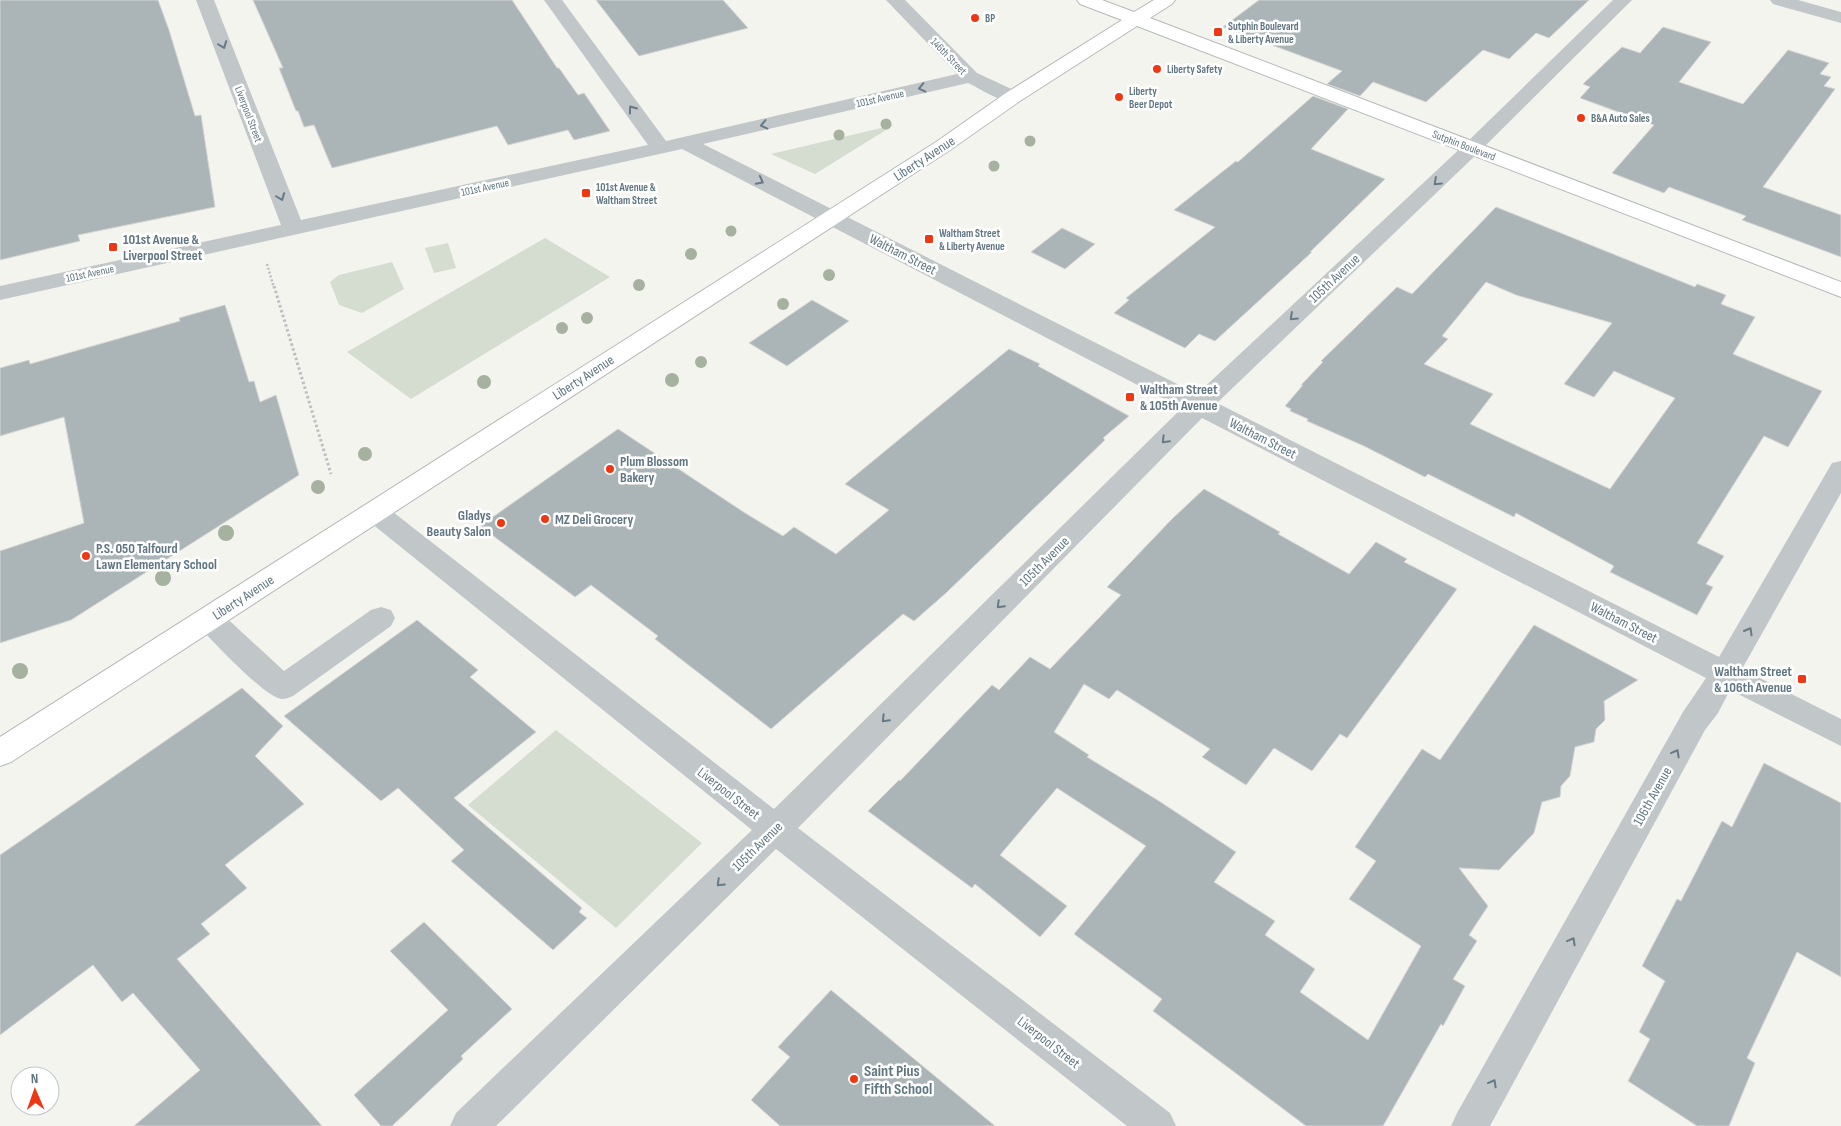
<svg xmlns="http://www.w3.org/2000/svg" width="1841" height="1126" viewBox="0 0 1841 1126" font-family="'Sofia Sans Condensed',sans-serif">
	<rect width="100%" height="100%" fill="#f4f4ef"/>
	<!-- green -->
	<path fill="#d5dcd0" d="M894,125L815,174L771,154Z
		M545,238L610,277L411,399L347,352Z
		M448,243L456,268L434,273L425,248Z
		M392,262L404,289L362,313L339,305L330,282L339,275Z
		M556,730L702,843L616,928L468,805Z"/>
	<!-- building -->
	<path fill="#abb5b8" stroke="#d5d5d2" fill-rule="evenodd" d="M0,0H158L169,30L195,116L201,115L215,207L78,235L80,241L0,260Z
		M253,0H512L557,68H559L578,95L584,93L610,131L574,140L568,130L508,145L497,126L332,168L314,125L304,127L298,111H296L279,68H283Z
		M596,0H723L748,28L639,56Z
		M1259,0H1589L1549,38L1536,33L1509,59L1483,50L1426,102L1373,82L1360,96L1327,84L1342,71L1223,27Z
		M1663,27L1711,42L1679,82L1743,104L1788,50L1829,63L1820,74L1831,77L1824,86L1835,89L1763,187L1841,215V257L1742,220L1746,216L1669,187L1664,193L1612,173L1654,125L1580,98L1590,87L1583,84L1622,47L1640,53Z
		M1313,96L1348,109L1311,149L1385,179L1310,252H1312L1215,341L1199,334L1185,348L1114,313L1129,300L1126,298L1215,227L1174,210L1236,161L1238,162Z
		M1496,207L1695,287L1697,284L1726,295L1721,304L1755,317L1733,354L1822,391L1788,447L1764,436L1697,543L1724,556L1706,584L1713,587L1697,615L1610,572L1614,566L1516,513L1514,517L1428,474L1425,477L1364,446L1307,421L1308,419L1290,411L1291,409L1285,406L1303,385H1301L1323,362L1321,361L1397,287L1412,294ZM1486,282L1516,295L1612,323L1564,384L1594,397L1614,371L1675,398L1610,489L1470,424L1493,394L1424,364L1448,339L1442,336Z
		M1062,228L1095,244L1065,269L1031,252Z
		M812,300L849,321L787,366L749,343Z
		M225,305L249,382L254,381L260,402L276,395L299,475L71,620L0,643V551L84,523L64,417L0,436V368L29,360L30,364L180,321L179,318Z
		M1009,349L1040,364L1038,366L1129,416L1103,438L1105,440L946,593L914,621L903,614L771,729L655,639L658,636L591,585L575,597L480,526L618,429L745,513L783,536L794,527L836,554L889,510L845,484Z
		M1204,489L1280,532L1278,534L1349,574L1376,542L1407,559L1404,562L1457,589L1347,738L1340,734L1312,771L1274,748L1246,785L1202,757L1210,749L1117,690L1109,699L1084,684L1054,732L1089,755L1087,757L1159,801L1236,852L1214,882L1275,921L1265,935L1315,969L1300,992L1368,1040L1421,946L1349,899L1376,861L1355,847L1422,749L1440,760L1534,625L1638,680L1604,701L1605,720L1596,729L1594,742L1575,747L1570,776L1561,786L1560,797L1542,802L1534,833L1499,870L1459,868L1488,906L1469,935L1477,941L1453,979L1465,986L1443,1026L1441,1024L1383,1126H1306L1153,1011L1162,999L1074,934L1146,846L1057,788L1000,855L1067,906L1040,937L975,884L972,888L868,811L899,780L900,781L992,685L999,690L1030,657L1050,669L1121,595L1107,587L1172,519Z
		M417,620L478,670L470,677L536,732L454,798L582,908L579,912L587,918L553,950L451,861L464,850L398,788L381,801L284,716Z
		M242,688L283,726L255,756L304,804L225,865L247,888L201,924L210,934L177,959L322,1126H134L200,1070L133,993L122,1002L93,965L0,1035V855Z
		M1764,763L1841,803V977L1797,952L1747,1058L1755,1063L1729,1126H1697L1628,1081L1650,1039L1639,1032L1665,981L1642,966L1677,899L1681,901L1722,821L1732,827Z
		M424,922L512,1009L461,1056L463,1059L392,1126H381L354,1095L448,1010L390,951Z
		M831,990L995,1126H780L751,1100L790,1057L778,1047Z"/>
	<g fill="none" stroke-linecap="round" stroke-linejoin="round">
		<defs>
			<path id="major" d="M1077,0H1102L1134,12L1154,0H1175L1172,4L1150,18L1841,282V297L1137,26L1020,101L950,150L11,762L0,766V737L936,142L1006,93L1122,20L1080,4Z"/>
		</defs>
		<!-- major casing -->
		<use href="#major" stroke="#b4b9bc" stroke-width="2"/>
		<!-- path-far1 -->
		<path stroke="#bcbfc1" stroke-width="2.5" stroke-dasharray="2 2" stroke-linecap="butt" d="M267,264L274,288"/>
		<!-- path -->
		<path stroke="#bcbfc1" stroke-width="3" stroke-dasharray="2.5 2.5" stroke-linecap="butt" d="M274,286L331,474"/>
		<!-- minor -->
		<path fill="#c1c6c8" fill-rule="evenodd" d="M196,0H214L301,220L648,145L544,0H562L666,141L957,74L886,0H905L977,73L1020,93L1023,97L1020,101C1003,105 983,90 968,83L703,144L1197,394L1465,144L1613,0H1632L1479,152L1217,403L1719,657L1832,463L1841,461V493L1742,669L1841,719V746L1730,690L1718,713L1705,730L1490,1126H1451L1457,1113L1683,712L1706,678L1202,418L798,828L1170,1113L1176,1126H1127L776,849L496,1126H450L456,1113L752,830L366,519L362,512L366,505L375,502L384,505L774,809L1182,408L682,149L0,300V286L281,225Z
			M1770,0H1798L1841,12V23L1773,4Z
			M381,607L391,610L395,618L391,626L293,696C290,697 286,699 282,699C265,698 213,641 199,627L195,619L199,611L209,608L219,611L284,671L371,610Z"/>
		<!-- major -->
		<use href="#major" fill="#fff" fill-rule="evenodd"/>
	</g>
	<!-- trees -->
	<g fill="#a6b1a0">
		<circle cx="886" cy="124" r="5.5"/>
		<circle cx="839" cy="135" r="5.5"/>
		<circle cx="1030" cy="141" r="5.5"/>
		<circle cx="994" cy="166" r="5.5"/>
		<circle cx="731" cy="231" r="5.5"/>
		<circle cx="691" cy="254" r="6"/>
		<circle cx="829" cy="275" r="6"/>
		<circle cx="639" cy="285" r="6"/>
		<circle cx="783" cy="304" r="6"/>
		<circle cx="587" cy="318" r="6"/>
		<circle cx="562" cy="328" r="6"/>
		<circle cx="701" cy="362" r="6"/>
		<circle cx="672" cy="380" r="7"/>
		<circle cx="484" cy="382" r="7"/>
		<circle cx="365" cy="454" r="7"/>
		<circle cx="318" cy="487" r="7"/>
		<circle cx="226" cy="533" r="8"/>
		<circle cx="163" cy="578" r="8"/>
		<circle cx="20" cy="671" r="8"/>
	</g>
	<!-- one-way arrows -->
	<defs><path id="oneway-chevron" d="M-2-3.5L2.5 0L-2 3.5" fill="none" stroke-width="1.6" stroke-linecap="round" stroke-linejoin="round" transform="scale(1.25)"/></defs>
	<g stroke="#657a86">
		<use href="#oneway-chevron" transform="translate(223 45) rotate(69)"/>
		<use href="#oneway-chevron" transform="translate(922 88) rotate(167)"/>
		<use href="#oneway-chevron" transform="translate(632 109) rotate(-126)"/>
		<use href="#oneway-chevron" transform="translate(764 125) rotate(167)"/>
		<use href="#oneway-chevron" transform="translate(760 181) rotate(28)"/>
		<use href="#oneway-chevron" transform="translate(1437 182) rotate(137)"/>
		<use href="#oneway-chevron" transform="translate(281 197) rotate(69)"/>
		<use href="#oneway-chevron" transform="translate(1293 317) rotate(137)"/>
		<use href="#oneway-chevron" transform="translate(1165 440) rotate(135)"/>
		<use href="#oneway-chevron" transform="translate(1000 605) rotate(135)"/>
		<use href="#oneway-chevron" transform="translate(1749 631) rotate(-60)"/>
		<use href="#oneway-chevron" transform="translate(885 719) rotate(135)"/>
		<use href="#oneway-chevron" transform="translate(1676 753) rotate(-61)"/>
		<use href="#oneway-chevron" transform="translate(720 883) rotate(136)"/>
		<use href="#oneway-chevron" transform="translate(1572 941) rotate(-61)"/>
		<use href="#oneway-chevron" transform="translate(1493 1083) rotate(-61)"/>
	</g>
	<!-- markers -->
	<g fill="#f03713" stroke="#fff" stroke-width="2">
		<circle cx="975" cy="18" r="5"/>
		<rect x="1213" y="27" width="10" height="10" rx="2.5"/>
		<circle cx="1157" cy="69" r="5"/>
		<circle cx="1119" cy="97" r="5"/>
		<circle cx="1581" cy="118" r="5"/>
		<rect x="581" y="188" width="10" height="10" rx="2.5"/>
		<rect x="924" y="234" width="10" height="10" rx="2.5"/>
		<rect x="108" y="242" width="10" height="10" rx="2.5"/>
		<rect x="1125" y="392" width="10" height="10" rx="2.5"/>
		<circle cx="610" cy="469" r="5"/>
		<circle cx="545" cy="519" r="5"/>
		<circle cx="501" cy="523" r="5"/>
		<circle cx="86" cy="556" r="5"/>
		<rect x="1797" y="674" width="10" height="10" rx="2.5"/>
		<circle cx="854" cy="1079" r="5"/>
	</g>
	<g text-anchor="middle" stroke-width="5" stroke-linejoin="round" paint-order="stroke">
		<!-- far-poi labels -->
		<g font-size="11" font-weight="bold" fill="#607683" stroke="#fff" text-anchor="start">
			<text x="985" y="22">BP</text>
			<text x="1228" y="30">Sutphin Boulevard<tspan x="1228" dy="13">&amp; Liberty Avenue</tspan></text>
			<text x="1167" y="73">Liberty Safety</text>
			<text x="1129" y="95">Liberty<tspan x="1129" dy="13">Beer Depot</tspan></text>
			<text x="1591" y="122">B&amp;A Auto Sales</text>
			<text x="596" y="191">101st Avenue &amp;<tspan x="596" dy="13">Waltham Street</tspan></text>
			<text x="939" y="237">Waltham Street<tspan x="939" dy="13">&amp; Liberty Avenue</tspan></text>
		</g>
		<!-- far-street labels -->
		<g font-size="11" fill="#607683" stroke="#fff">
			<text transform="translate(949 56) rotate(46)" y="4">146th Street</text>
			<text transform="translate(880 98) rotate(-13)" y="4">101st Avenue</text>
			<text transform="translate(249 114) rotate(69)" y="4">Liverpool Street</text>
			<text transform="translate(1464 145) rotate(21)" y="4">Sutphin Boulevard</text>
			<text transform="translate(485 187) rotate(-12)" y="4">101st Avenue</text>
			<text transform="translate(90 273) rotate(-12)" y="4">101st Avenue</text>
		</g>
		<!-- street labels -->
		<g font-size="14" fill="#607683" stroke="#fff">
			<text transform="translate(924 158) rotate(-33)" y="5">Liberty Avenue</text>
			<text transform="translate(903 254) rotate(27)" y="5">Waltham Street</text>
			<text transform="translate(1334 278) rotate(-43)" y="5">105th Avenue</text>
			<text transform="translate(583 377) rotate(-33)" y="5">Liberty Avenue</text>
			<text transform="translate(1263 438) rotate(27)" y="5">Waltham Street</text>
			<text transform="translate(1044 561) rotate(-45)" y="5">105th Avenue</text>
			<text transform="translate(243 597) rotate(-33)" y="5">Liberty Avenue</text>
			<text transform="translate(1624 622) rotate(27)" y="5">Waltham Street</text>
			<text transform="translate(729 793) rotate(38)" y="5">Liverpool Street</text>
			<text transform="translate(1652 796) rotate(-61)" y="5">106th Avenue</text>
			<text transform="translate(757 846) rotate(-44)" y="5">105th Avenue</text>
			<text transform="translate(1049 1042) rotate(38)" y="5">Liverpool Street</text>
		</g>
		<!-- poi labels -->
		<g font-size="14" font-weight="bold" fill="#607683" stroke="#fff" text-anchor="start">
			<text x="123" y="244">101st Avenue &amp;<tspan x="123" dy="16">Liverpool Street</tspan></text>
			<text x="1140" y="394">Waltham Street<tspan x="1140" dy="16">&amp; 105th Avenue</tspan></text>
			<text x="620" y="466">Plum Blossom<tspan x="620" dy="16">Bakery</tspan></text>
			<text x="491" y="520" text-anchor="end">Gladys<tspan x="491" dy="16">Beauty Salon</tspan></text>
			<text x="555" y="524">MZ Deli Grocery</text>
			<text x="96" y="553">P.S. 050 Talfourd<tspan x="96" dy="16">Lawn Elementary School</tspan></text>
			<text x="1792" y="676" text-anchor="end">Waltham Street<tspan x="1792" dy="16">&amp; 106th Avenue</tspan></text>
		</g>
		<!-- near-poi labels -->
		<g font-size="16" font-weight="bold" fill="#607683" stroke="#fff" text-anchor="start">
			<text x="864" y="1076">Saint Pius<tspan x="864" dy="18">Fifth School</tspan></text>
		</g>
	</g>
	<!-- north arrow -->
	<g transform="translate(35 1091) rotate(358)"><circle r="24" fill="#ffffff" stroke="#bfc8cd"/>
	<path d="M0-4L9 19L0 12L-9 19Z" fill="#f03713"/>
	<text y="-8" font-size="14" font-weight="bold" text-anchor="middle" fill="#607683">N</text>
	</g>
</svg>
